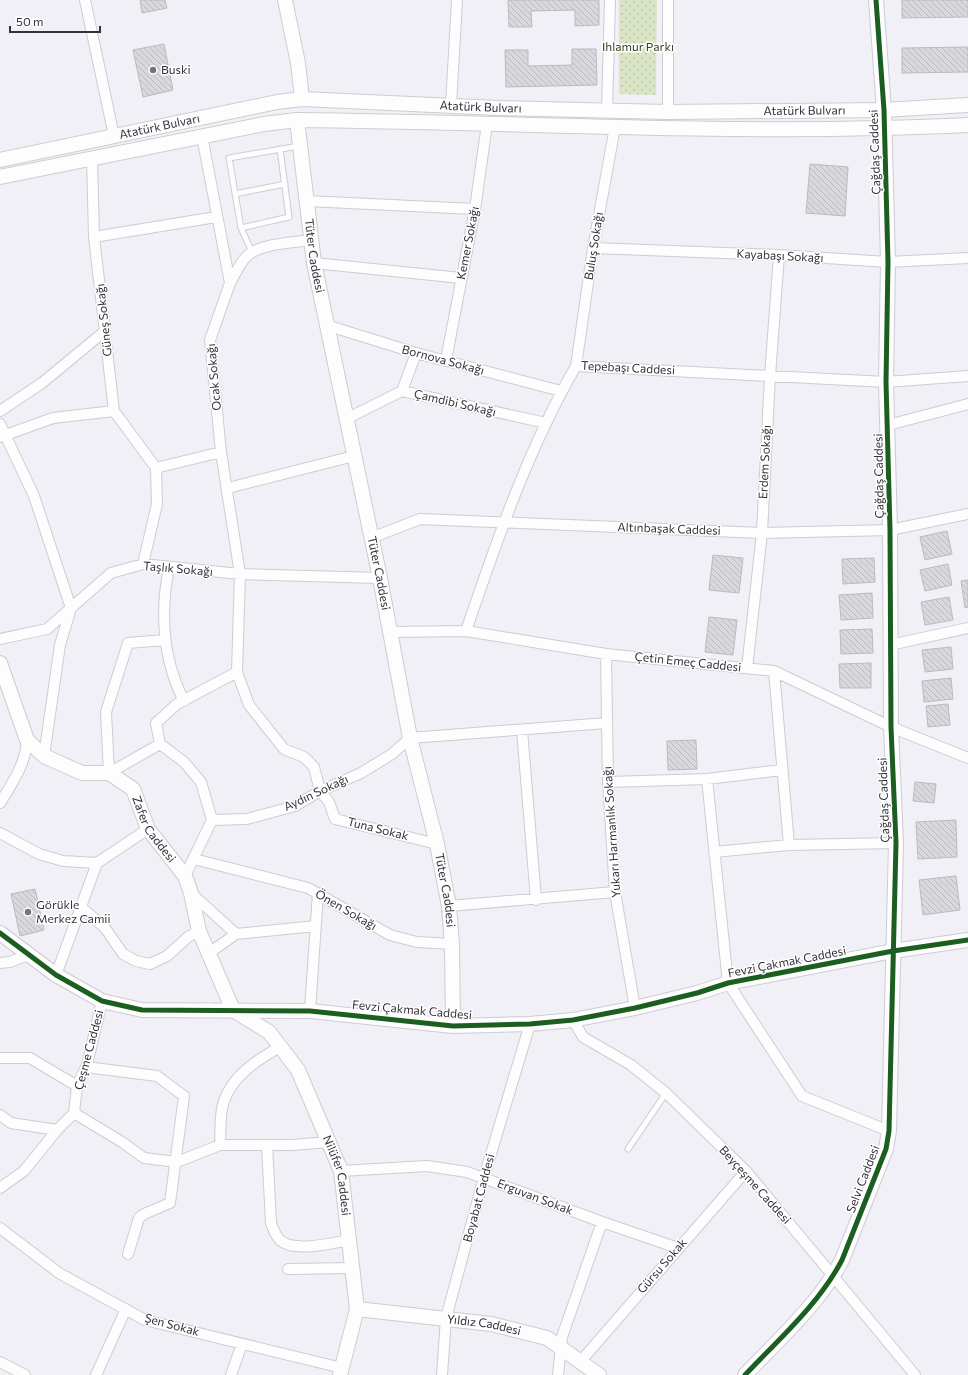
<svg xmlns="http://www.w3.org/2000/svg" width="968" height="1375" viewBox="0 0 968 1375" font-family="Commissioner,sans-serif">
	<defs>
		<pattern id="park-dots" width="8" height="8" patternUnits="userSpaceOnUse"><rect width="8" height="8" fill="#d9e5c5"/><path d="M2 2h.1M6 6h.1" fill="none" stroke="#bbc5aa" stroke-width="1.8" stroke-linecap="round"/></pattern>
		<pattern id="building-back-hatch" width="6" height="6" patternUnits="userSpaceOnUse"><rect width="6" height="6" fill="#d9d8dd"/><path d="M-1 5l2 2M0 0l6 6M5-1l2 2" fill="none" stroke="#bbbabe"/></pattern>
	</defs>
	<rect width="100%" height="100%" fill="#f1f0f6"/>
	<!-- park -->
	<path fill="url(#park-dots)" d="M619,0H657L656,95L619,94Z"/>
	<!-- building -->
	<path fill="url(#building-back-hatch)" stroke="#bbbabe" d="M140,0H165L167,8L142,13Z
		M508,0H599V25L575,26V10L531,11L532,27H509Z
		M902,0H968V17L902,18Z
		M164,44L173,90L143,97L133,50Z
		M968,47V72L902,73V48Z
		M572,49H596L597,85L506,87L505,50H528V66L572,65Z
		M810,164L848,167L845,216L806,213Z
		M947,531L952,554L925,560L920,537Z
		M713,555L743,558L739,593L709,590Z
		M874,558L875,582L843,584L842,559Z
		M948,564L952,585L925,591L920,570Z
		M968,580V607L965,608L961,581Z
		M872,593L873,618L841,620L839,595Z
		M949,597L953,620L925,625L921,602Z
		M709,617L737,620L733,655L705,652Z
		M872,629L873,653L841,654L840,630Z
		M951,647L953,669L925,672L922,650Z
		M871,663V688H840L839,664Z
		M951,678L953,699L924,702L922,681Z
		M948,704L950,725L928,727L926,706Z
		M696,740L697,769L668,770L667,741Z
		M915,782L936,784L934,803L913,801Z
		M956,820L957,857L918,859L916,822Z
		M956,876L960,910L923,915L919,880Z
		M35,889L44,930L20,936L11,894Z"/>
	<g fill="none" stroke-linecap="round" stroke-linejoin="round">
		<defs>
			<path id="lane" d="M235,194L285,184
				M241,228L289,217L280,149
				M252,252L241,228L229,158L299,146
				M628,1149L666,1093"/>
			<path id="street" d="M85,0L114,136
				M668,0V112
				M451,105L457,0
				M607,111L610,0
				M92,158L94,237L114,411L156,468
				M307,201L475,209
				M94,237L216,217
				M593,248L779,255L888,262L968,258
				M314,263L461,278
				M230,283C235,275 239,264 246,257C259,243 293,243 311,240
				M326,325L416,353L561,391
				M446,360L475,209L487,124
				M576,366L593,248L615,127
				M402,391L416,353
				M0,411L42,383L105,331
				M346,419L402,391L546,423
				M0,424L34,496L71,608L60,645L44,756
				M888,425L968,404
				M0,437L53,418L114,411
				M228,488L354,456
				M371,538L420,519L762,533L890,530L968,514
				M143,564L157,504L156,468L221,452
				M169,567C160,613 162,658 184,701
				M466,631C497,540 528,449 576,366L886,382L968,376
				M391,632L466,631L606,654L774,671L891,727L968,758
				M0,639L47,629L111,573L143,564L240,574L380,578
				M164,640L128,643L106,712L109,773L160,744L156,723L177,704L237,672L240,574L221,452L210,340L230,283L202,136
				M890,645L968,628
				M606,654L608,782L615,892L635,1008
				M747,668L762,533L770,376L779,255
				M774,671L789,845
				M237,672L249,705L284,749L304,757L314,767L320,791L329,802L335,819L437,844
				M522,730L536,900
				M160,744L184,762L201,782L212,820L185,876
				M707,779L728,983L802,1096L889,1131
				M608,782L707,779L782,770
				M0,803C12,784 26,763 27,740
				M212,820L247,819L295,806L320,791L361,773L392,754L410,738L607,723
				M0,833L39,854L63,861L97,863
				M714,852L789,845L896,843
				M194,859L308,888L390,935L417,942L452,944
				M191,893L236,934
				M449,906L615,892
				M81,907L105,928L123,954L136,961L150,964L167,956L188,937L199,931
				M209,953L236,934L315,926
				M0,963L10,962L28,955
				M56,975L97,863L148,829
				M310,1011L318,893
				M573,1020L583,1037L631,1065L666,1093L746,1171L915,1375
				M0,1058H30L77,1086
				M86,1067L157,1076L184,1096L170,1203L144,1214L139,1218L128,1254
				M74,1113L122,1142L144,1158L177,1162L220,1145H292L329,1142
				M0,1115L11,1123L57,1130
				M220,1145C221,1131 219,1114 224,1101C233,1075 257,1060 280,1047
				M267,1145L271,1223C273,1229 275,1235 280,1240C294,1253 332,1243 349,1240
				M341,1171L427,1166L467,1172L602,1222L678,1248
				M0,1188L24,1171L57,1130L74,1113L77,1086L87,1065L102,1001
				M0,1228L59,1273L145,1320L342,1368
				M288,1269L352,1268
				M0,1362L25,1375
				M580,1362L746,1171
				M96,1375L126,1309
				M231,1375L242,1344
				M442,1375L446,1318L484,1177L530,1024
				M558,1375L562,1337L602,1222"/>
			<g id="secondary">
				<path d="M285,0L298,63L302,99"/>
				<path id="s1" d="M297,120L314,263L380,578L410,738L437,844L449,906L452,944L453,1026"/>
				<path id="s2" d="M0,160L277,102L302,99L498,108L668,112L884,110L968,105"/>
				<path d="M0,177L264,124L297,120C520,122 744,136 968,125"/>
				<path id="s3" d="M0,663L27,740L44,756L82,773H109L133,789L148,829L185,876L191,893L199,931L233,1010L269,1032L298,1070L341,1171L357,1309L340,1375"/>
				<path d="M0,933L56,975L102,1001L142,1010L310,1011L453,1026L530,1024L573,1020L635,1008L697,993L728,983L893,951L968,940"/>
				<path id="s4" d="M357,1309L491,1324L547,1338L599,1375"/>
				<path d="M745,1375C779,1339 819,1304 842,1260L886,1149L889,1131L896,843L891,727L890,530L886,382L888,262L884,110L876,0"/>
			</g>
		</defs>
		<!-- lane casing -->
		<use href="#lane" stroke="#cdccd2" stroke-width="7"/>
		<!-- street casing -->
		<use href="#street" stroke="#cdccd2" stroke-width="12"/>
		<!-- secondary casing -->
		<use href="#secondary" stroke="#cdccd2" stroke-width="16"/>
		<!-- lane -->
		<use href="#lane" stroke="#fdfdfe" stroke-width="5"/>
		<!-- street -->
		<use href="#street" stroke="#fdfdfe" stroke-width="10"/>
		<!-- secondary -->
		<use href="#secondary" stroke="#fdfdfe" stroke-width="14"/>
		<defs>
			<path id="cycleway" d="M0,933L56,975L102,1001L142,1010L310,1011L453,1026L530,1024L573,1020L635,1008L697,993L728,983L893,951L968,940
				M745,1375C779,1339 819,1304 842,1260L886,1149L889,1131L896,843L891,727L890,530L886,382L888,262L884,110L876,0"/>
		</defs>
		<!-- cycleway casing -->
		<use href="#cycleway" stroke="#fff" stroke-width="8"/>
		<!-- cycleway -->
		<use href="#cycleway" stroke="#1b5e20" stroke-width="5"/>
	</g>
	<!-- markers -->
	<g fill="#76747a" stroke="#fff" stroke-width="1.5">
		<circle cx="153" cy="70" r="4"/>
		<circle cx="28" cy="912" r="4"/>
	</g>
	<g text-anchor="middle" stroke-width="3" stroke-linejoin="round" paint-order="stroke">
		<!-- park labels -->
		<g font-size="12" fill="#323e18" stroke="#fff">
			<text x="638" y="51">Ihlamur Parkı</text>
		</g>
		<!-- poi labels -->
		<g font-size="12" fill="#333237" stroke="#fff" text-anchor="start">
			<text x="161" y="74">Buski</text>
			<text x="36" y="909">Görükle<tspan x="36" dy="14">Merkez Camii</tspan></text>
		</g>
		<!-- street labels -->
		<g font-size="12" fill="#333237" stroke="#fff">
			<text dy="4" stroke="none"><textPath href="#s2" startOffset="487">Atatürk Bulvarı</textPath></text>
			<text dy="4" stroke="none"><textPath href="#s2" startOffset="811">Atatürk Bulvarı</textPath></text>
			<text dy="4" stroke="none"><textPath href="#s2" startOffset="163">Atatürk Bulvarı</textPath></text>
			<text transform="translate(875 152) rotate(-92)" y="4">Çağdaş Caddesi</text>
			<text transform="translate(468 243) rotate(-79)" y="4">Kemer Sokağı</text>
			<text transform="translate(594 246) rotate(-81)" y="4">Buluş Sokağı</text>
			<text dy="4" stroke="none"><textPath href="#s1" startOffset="137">Tüter Caddesi</textPath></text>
			<text transform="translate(780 256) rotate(3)" y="4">Kayabaşı Sokağı</text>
			<text transform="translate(104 320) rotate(-96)" y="4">Güneş Sokağı</text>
			<text transform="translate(443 360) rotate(15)" y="4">Bornova Sokağı</text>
			<text transform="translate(628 368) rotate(3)" y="4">Tepebaşı Caddesi</text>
			<text transform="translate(214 377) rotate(-95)" y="4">Ocak Sokağı</text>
			<text transform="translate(455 403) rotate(13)" y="4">Çamdibi Sokağı</text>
			<text transform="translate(765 462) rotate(-87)" y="4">Erdem Sokağı</text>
			<text transform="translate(879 476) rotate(-91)" y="4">Çağdaş Caddesi</text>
			<text transform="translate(669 529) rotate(2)" y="4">Altınbaşak Caddesi</text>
			<text transform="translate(178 569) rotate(5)" y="4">Taşlık Sokağı</text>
			<text dy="4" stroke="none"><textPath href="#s1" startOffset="461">Tüter Caddesi</textPath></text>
			<text transform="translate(688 662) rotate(6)" y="4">Çetin Emeç Caddesi</text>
			<text transform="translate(316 793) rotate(-25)" y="4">Aydın Sokağı</text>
			<text transform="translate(884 800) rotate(-92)" y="4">Çağdaş Caddesi</text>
			<text dy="4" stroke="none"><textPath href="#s3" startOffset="248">Zafer Caddesi</textPath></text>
			<text transform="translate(378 829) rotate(14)" y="4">Tuna Sokak</text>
			<text transform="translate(612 832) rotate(-94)" y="4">Yukarı Harmanlık Sokağı</text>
			<text dy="4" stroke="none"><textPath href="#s1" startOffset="785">Tüter Caddesi</textPath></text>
			<text transform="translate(346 910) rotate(30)" y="4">Önen Sokağı</text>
			<text transform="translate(787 962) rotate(-11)" y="4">Fevzi Çakmak Caddesi</text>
			<text transform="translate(412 1010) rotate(5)" y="4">Fevzi Çakmak Caddesi</text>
			<text transform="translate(89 1050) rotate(-75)" y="4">Çeşme Caddesi</text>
			<text dy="4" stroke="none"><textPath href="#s3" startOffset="651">Nilüfer Caddesi</textPath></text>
			<text transform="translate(863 1179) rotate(-69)" y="4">Selvi Caddesi</text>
			<text transform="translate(755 1185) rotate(48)" y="4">Beyçeşme Caddesi</text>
			<text transform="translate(535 1197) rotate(21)" y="4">Erguvan Sokak</text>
			<text transform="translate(479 1198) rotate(-75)" y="4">Boyabat Caddesi</text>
			<text transform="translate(662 1266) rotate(-49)" y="4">Gürsu Sokak</text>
			<text transform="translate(172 1325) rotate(15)" y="4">Şen Sokak</text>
			<text dy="4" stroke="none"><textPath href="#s4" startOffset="128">Yıldız Caddesi</textPath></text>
		</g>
	</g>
	<!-- scale -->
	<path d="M10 26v6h90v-6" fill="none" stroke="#333237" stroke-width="2"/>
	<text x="16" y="26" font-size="12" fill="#333237" stroke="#ffffff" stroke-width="3" paint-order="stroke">50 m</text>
</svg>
